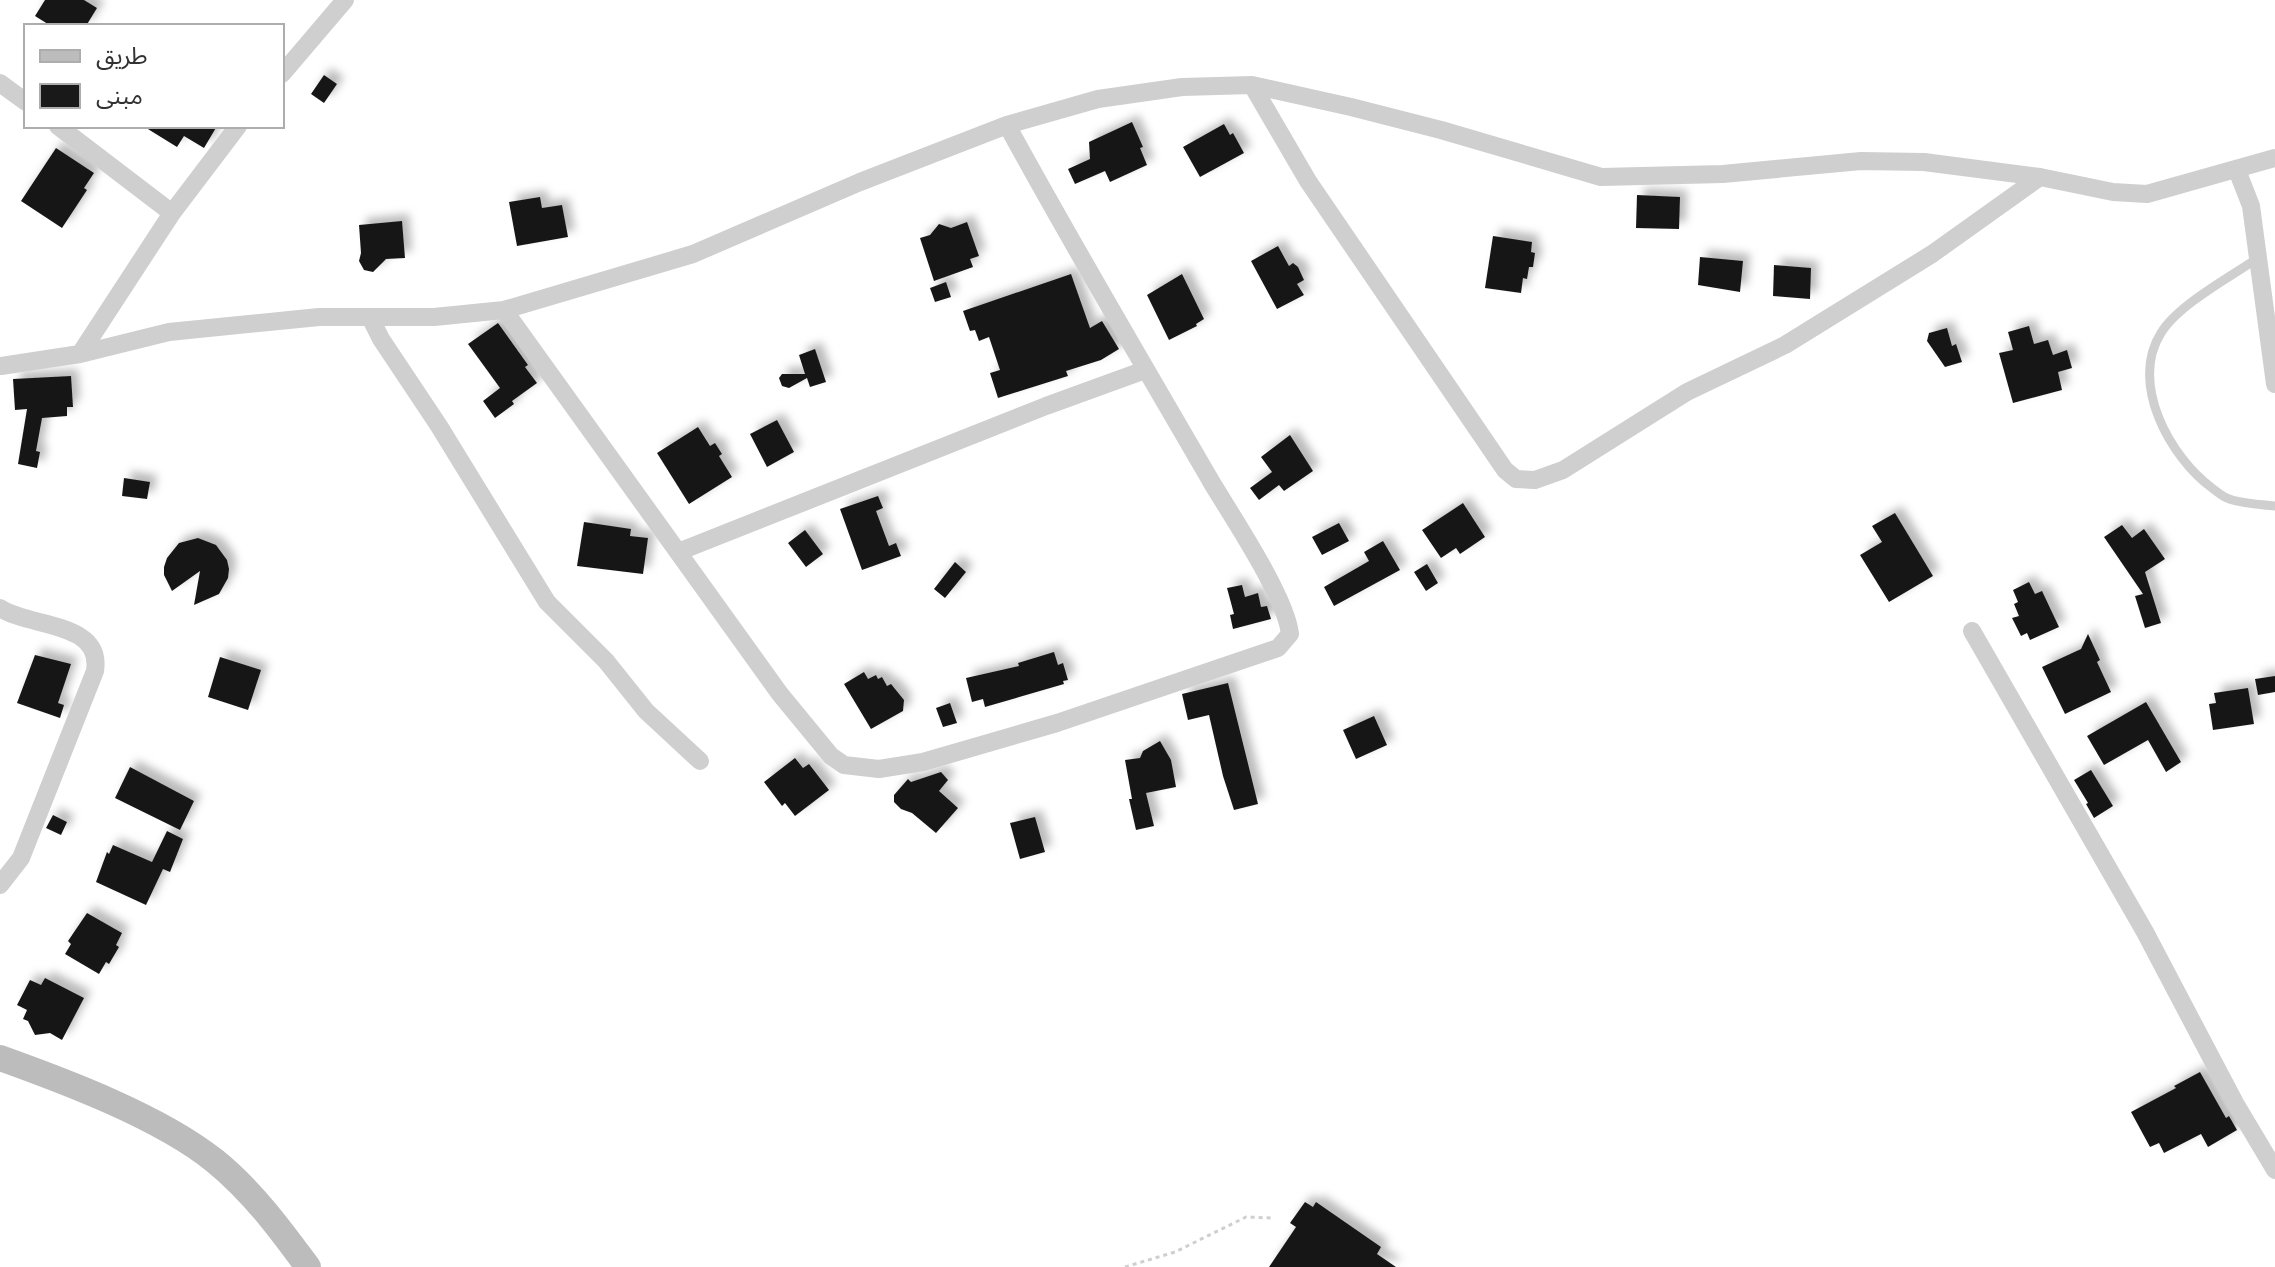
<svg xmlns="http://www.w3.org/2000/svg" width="2275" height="1267" viewBox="0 0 2275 1267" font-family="'Exo 2','Noto Sans Arabic',sans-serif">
	<defs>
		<filter id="shadow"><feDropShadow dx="7" dy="-7" stdDeviation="4" flood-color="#0004"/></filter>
	</defs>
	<rect width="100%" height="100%" fill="#fff"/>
	<!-- building -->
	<path fill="#191919" filter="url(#shadow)" d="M45,0H84L97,8L86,26H51L35,16Z
		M324,75L337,84L324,103L311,94Z
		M1132,122L1143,147L1140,148L1147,165L1110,182L1105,171L1075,184L1068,169L1090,159L1089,142Z
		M1224,124L1230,135L1233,133L1244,153L1200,177L1183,147Z
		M143,126H217L204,148L184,136L177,147Z
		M56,148L94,173L84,188L87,190L62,228L21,201Z
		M1637,195L1680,197L1679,229L1636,228Z
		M540,197L542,208L562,205L568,237L517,246L509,202Z
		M402,221L405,258L386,259L373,272L364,270L359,261L361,253L359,225Z
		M967,222L979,256L970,259L973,267L934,281L920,238L930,235L939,224L951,228Z
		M1493,236L1532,242L1531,252L1535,253L1533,267H1529L1527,279L1523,278L1521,293L1485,288Z
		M1278,246L1289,266L1293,263L1298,267L1304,280L1297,284L1304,295L1277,309L1251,261Z
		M1700,257L1743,261L1740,292L1698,285Z
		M1774,265L1811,268L1810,299L1773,296Z
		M1071,274L1090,328L1102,321L1119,349L1101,360L1066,371L1068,376L998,398L990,373L1000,370L989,337L979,341L975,330L970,331L963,311Z
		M1182,274L1204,319L1196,324L1197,326L1169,340L1147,295Z
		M946,282L951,297L935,302L930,288Z
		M498,323L528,365L525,367L537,383L512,401L514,404L495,418L483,401L500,388L468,344Z
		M2029,326L2034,344L2048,340L2053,355L2067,350L2072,368L2058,372L2062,390L2013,403L1999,353L2013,350L2008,332Z
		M1947,328L1952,346L1956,344L1962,362L1945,367L1927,341L1929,333Z
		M815,349L826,382L810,387L807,378L789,388L782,386L779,378L782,374H805L799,355Z
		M71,376L73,407H67V416L42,418L36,451L40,452L37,468L18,464L27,409L15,410L13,379Z
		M777,420L794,452L767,467L750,434Z
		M698,427L710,446L715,443L722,454L719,456L732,477L689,504L657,453Z
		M1290,435L1313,471L1284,491L1279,485L1259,500L1250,488L1272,472L1261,457Z
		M124,478L150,482L147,499L122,496Z
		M878,496L883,508L876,511L889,546L896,543L901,556L862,570L840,509Z
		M1463,503L1485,537L1460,554L1456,548L1441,558L1422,530Z
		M1895,513L1933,576L1889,602L1860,555L1882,542L1872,526Z
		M584,522L631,529L630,536L648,538L643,574L577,566Z
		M1339,523L1349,541L1322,555L1312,537Z
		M2122,525L2132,538L2144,529L2165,559L2145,572L2161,623L2145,628L2135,596L2143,594L2104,537Z
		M805,530L823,554L806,567L788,543Z
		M198,538L216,545L227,560L229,569L228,578L219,594L194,605L200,571L172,591L164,575V567L167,558L179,543Z
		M1383,541L1400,570L1334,606L1324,587L1369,561L1364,552Z
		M955,562L966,572L945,598L934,589Z
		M1427,564L1438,583L1426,591L1414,572Z
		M2029,582L2035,594L2042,591L2059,627L2030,640L2027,633L2021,636L2012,618L2019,616L2014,604L2018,602L2013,590Z
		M1242,585L1245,597L1258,593L1261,607L1267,606L1271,619L1233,629L1230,615L1234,614L1227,588Z
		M2088,634L2100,660L2097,662L2111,692L2065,714L2042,667L2081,649Z
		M1054,652L1058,665L1063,663L1068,680L1063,681L1064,684L985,707L983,699L972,702L966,678L1019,666L1018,663Z
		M35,655L71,664L58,703L64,705L60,718L17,703Z
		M220,657L261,670L248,710L208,697Z
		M864,672L868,679L876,675L878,679L882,677L887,686L891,684L904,700L903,711L871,729L844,684Z
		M2275,676V692L2258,695L2255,679Z
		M1228,683L1258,804L1234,810L1223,776L1209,715L1188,720L1182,694Z
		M2248,688L2254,724L2213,730L2209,704L2216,703L2214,693Z
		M2146,702L2181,762L2166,772L2148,740L2104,765L2087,736Z
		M950,703L957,723L943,727L936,708Z
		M1374,716L1387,745L1356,759L1343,730Z
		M1160,741L1171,760L1176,787L1146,793L1154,826L1136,830L1129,799H1132L1125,760L1140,758L1143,751Z
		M795,758L803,768L809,764L829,790L795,816L785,803L782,806L764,782Z
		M130,767L194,801L180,830L115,798Z
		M2091,770L2113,806L2094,818L2086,804L2088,803L2074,780Z
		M941,772L948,780L939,791L958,808L936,833L912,813L901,809L894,802V795L908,779L911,782Z
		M53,815L67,822L61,835L46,828Z
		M1035,817L1045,852L1020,859L1010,823Z
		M167,831L183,839L170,872L163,869L146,905L96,882L107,852L109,854L113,845L152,862Z
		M87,913L122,933L116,945L119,947L109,964L106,962L99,974L65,954L71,944L68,941Z
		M45,978L84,998L62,1040L50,1033L35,1035L28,1021L23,1019L27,1010L17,1005L30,980L41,985Z
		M2200,1072L2226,1118L2229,1116L2237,1130L2208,1147L2201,1134L2164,1153L2159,1143L2150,1147L2131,1112L2176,1088L2174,1086Z
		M1305,1202L1313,1207L1316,1202L1381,1247L1377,1254L1396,1267H1269L1296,1227L1290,1223Z"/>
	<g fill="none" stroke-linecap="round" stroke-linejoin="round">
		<!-- path -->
		<path stroke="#cfcfcf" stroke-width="3" stroke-dasharray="4 4" stroke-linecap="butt" d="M1125,1267L1175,1252L1246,1217L1272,1218"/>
		<!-- lane -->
		<path stroke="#cfcfcf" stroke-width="9" d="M2258,258C2230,277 2178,305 2161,333C2129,383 2170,457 2212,488C2216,491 2222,496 2227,498C2240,504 2260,504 2275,506"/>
		<!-- street -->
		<path stroke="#cfcfcf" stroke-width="18" d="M282,74L345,0
			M0,83L26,102
			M1252,85L1308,181L1505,470L1516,479L1535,480L1563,470L1687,392L1785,345L1932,254L2040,177
			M58,126L172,213
			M2237,170L2251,206L2275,384
			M504,310L780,694L831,756L844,765L879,769L923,762L1057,723L1278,648L1290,634C1286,597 1233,518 1212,483C1143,364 1073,246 1007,125
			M370,317L381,339L439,426L547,602L606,661L646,711L700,761
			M80,354L172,213L238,126
			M1,366L80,354L169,332L319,317H434L504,310L693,254L860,182L1007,125L1098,99L1182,87L1252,85L1351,107L1441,130L1601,177L1723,174L1861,161L1924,162L2040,177L2113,192L2147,194L2275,158
			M678,552L1046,406L1145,370
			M0,608C30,628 103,621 95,671L21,858L0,885
			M1972,631L2145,932L2235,1103L2275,1170"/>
		<!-- secondary -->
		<path stroke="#bcbcbc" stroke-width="26" d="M0,1058C67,1082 160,1117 215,1161C252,1191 280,1229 308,1267"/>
	</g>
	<!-- legend -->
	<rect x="24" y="24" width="260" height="104" fill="#ffffff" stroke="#adadad" stroke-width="2"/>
	<rect x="40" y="50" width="40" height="12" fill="#bcbcbc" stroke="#adadad" stroke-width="2"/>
	<text x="96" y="64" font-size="24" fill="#323232">طريق</text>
	<rect x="40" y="84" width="40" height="24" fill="#191919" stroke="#adadad" stroke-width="2"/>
	<text x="96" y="104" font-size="24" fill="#323232">مبنى</text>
</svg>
